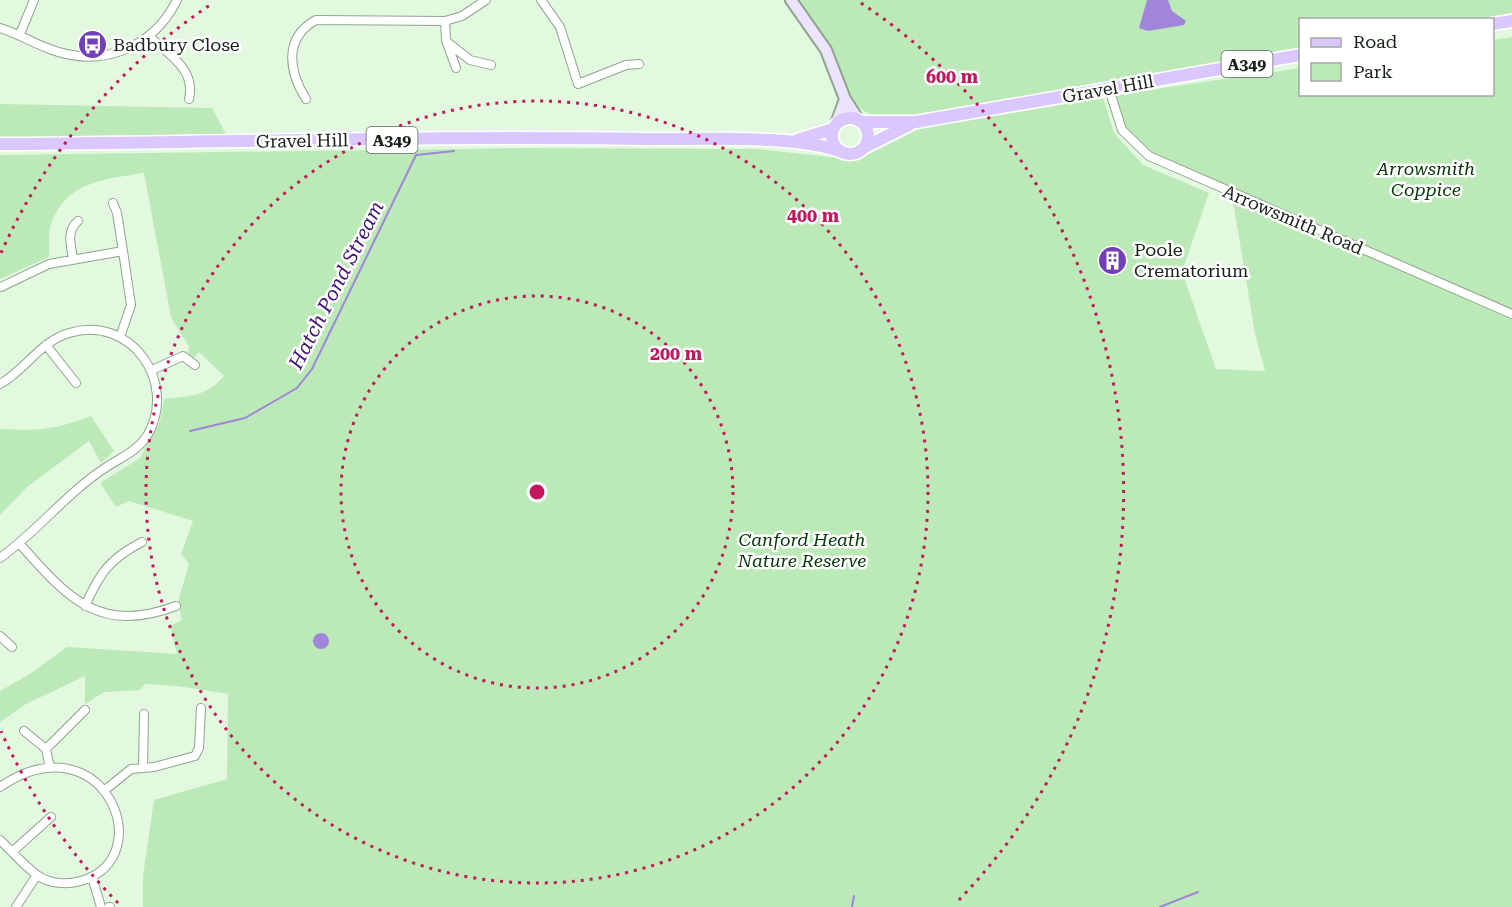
<svg xmlns="http://www.w3.org/2000/svg" width="1512" height="907" viewBox="0 0 1512 907" font-family="'Roboto Serif',serif">
	<rect width="100%" height="100%" fill="#e2f9e0"/>
	<!-- green -->
	<path fill="#bce9b8" d="M796,0H1512V13L1473,20H1300V49L904,117C890,117 871,118 860,108C841,90 810,25 796,0Z
		M1512,37V907H143V876L154,800L227,779L228,694L177,686L145,684L140,690L104,692L85,704V676L26,704L0,722V691L30,674L67,647L177,654L170,626L182,620L178,602L189,564L181,554L193,521L129,501L116,507L100,483L140,458L160,421L164,399C190,396 206,397 224,376L199,352L193,360L188,356L189,347L171,317L144,173C106,179 66,181 51,224C48,234 50,247 49,257L0,279V155L527,148L758,149L857,160L921,128L1103,98L1114,133L1143,165L1209,193L1182,272L1216,369L1265,371L1255,334L1231,189L1148,152L1126,129L1115,95L1300,68V94H1492L1493,40Z
		M0,104L212,108L228,138L0,139Z
		M91,416L114,451L101,463L89,441L27,487L0,515V429C40,431 53,430 91,416Z"/>
	<!-- water -->
	<path fill="#a185d8" d="M1147,0H1168L1172,11L1186,21L1184,25L1148,31L1139,28Z
		M313 641a8 8 0 1 1 16 0a8 8 0 1 1-16 0Z"/>
	<g fill="none" stroke-linecap="round" stroke-linejoin="round">
		<!-- stream -->
		<path stroke="#a185d8" stroke-width="2" d="M190,431L245,418L297,388L312,369L416,155L454,151
			M852,907L854,896
			M1160,907L1198,892"/>
		<defs>
			<path id="street" d="M541,0L560,27L578,84L626,65L639,64
				M445,21L446,40L456,68
				M0,28C17,33 31,42 47,48C99,69 152,50 177,0
				M20,34L34,0
				M150,37C170,55 196,70 189,99
				M447,42L470,60L491,65
				M1109,89L1122,130L1149,156L1512,314
				M306,99C289,72 283,38 316,20L445,21L462,16L486,0
				M113,203L117,213L123,251
				M73,259C71,245 66,231 78,221
				M1,287L49,264L123,251L131,305L120,337
				M46,345L76,383
				M152,370L183,356L195,365
				M0,384C25,370 41,341 69,333C130,314 179,382 147,436C137,451 122,457 108,466C67,492 39,530 0,558
				M19,543C67,597 98,635 176,606
				M85,606C100,573 109,559 142,542
				M0,636L12,647
				M24,731L46,749L50,768
				M46,749L85,710
				M143,768L144,714
				M0,787C101,717 163,856 81,881C67,885 49,884 37,875C23,865 12,851 0,840
				M105,790L131,769L154,767L195,756L199,748L201,708
				M12,852L51,817
				M92,877L101,907
				M16,907L37,875
				M109,907H110"/>
			<path id="secondary" d="M791,0L826,50L845,99L858,119
				M836,124L845,99"/>
			<path id="primary" d="M1492,24L1512,21
				M832 136a18 18 0 1 1 36 0a18 18 0 1 1-36 0Z
				M863,122H916L1300,55
				M797,140L833,129
				M0,144C215,143 429,135 644,139C697,140 795,134 842,152
				M865,147L909,125"/>
		</defs>
		<!-- street casing -->
		<use href="#street" stroke="#8fa58d" stroke-width="10"/>
		<!-- secondary casing -->
		<use href="#secondary" stroke="#8fa58d" stroke-width="14"/>
		<!-- primary casing -->
		<use href="#primary" stroke="#fff" stroke-width="15"/>
		<!-- street -->
		<use href="#street" stroke="#fff" stroke-width="8"/>
		<!-- secondary -->
		<use href="#secondary" stroke="#ece3ff" stroke-width="10"/>
		<!-- primary -->
		<use href="#primary" stroke="#d9c7fe" stroke-width="12"/>
	</g>
	<!-- distance rings -->
	<g fill="none" stroke="#c2185b" stroke-width="3" stroke-dasharray="3 6">
		<circle cx="537" cy="492" r="196"/>
		<circle cx="537" cy="492" r="391"/>
		<path d="M118 903A587 587 0 0 1 1 731M1 253A587 587 0 0 1 213 3M861 3A587 587 0 0 1 956 903"/>
	</g>
	<!-- icons -->
	<defs>
		<symbol id="bus-disc" viewBox="-11 -11 22 22"><circle r="9.5" fill="#713fb6" stroke="#fff"/><path d="M-5-6H5V4H4V6H2V4H-2V6H-4V4H-5ZM-3.5-4V0h7V-4ZM-3.5 1.2v1.5H-2V1.2ZM2 1.2v1.5H3.5V1.2Z" fill="#fff"/></symbol>
		<symbol id="building-disc" viewBox="-11 -11 22 22"><circle r="9.5" fill="#713fb6" stroke="#fff"/><path d="M-4-6H4V6H1V3H-1V6H-4ZM-2.5-4.3h1.7v1.8h-1.7ZM.8-4.3h1.7v1.8H.8ZM-2.5-1h1.7V.8h-1.7ZM.8-1h1.7V.8H.8Z" fill="#fff"/></symbol>
	</defs>
	<g fill-rule="evenodd">
		<use href="#bus-disc" x="76" y="28" width="33" height="33"/>
		<use href="#building-disc" x="1096" y="244" width="33" height="33"/>
	</g>
	<g text-anchor="middle" stroke-width="5" stroke-linejoin="round" paint-order="stroke">
		<!-- shield labels -->
		<g fill="#fff" stroke="#5e645e" stroke-width="1.5">
			<rect x="1221.5" y="51" width="51" height="26" rx="4.5"/>
			<rect x="366.5" y="127" width="51" height="26" rx="4.5"/>
		</g>
		<g font-size="16" font-weight="bold" fill="#192219">
			<text x="1247" y="70">A349</text>
			<text x="392" y="146">A349</text>
		</g>
		<!-- poi labels -->
		<g font-size="18" fill="#192219" stroke="#fff" text-anchor="start">
			<text x="113" y="51">Badbury Close</text>
			<text x="1134" y="256">Poole<tspan x="1134" dy="21">Crematorium</tspan></text>
		</g>
		<!-- street labels -->
		<g font-size="18" fill="#192219" stroke="#fff">
			<text transform="translate(1108 89) rotate(-10)" y="6">Gravel Hill</text>
			<text transform="translate(302 141) rotate(-1)" y="6">Gravel Hill</text>
			<text transform="translate(1293 220) rotate(23)" y="6">Arrowsmith Road</text>
		</g>
		<!-- park labels -->
		<g font-size="18" font-style="italic" fill="#043605" stroke="#fff">
			<text x="1426" y="175">Arrowsmith<tspan x="1426" dy="21">Coppice</tspan></text>
			<text x="802" y="546">Canford Heath<tspan x="802" dy="21">Nature Reserve</tspan></text>
		</g>
		<!-- water labels -->
		<g font-size="20" font-style="italic" fill="#421376" stroke="#fff">
			<text transform="translate(336 285) rotate(-63)" y="7">Hatch Pond Stream</text>
		</g>
	</g>
	<circle cx="537" cy="492" r="9" fill="#c2185b" stroke="#fff" stroke-width="3"/>
	<g font-size="18" text-anchor="middle" font-weight="bold" fill="#c2185b" stroke="#fff" stroke-width="5" stroke-linejoin="round" paint-order="stroke">
		<text x="952" y="83">600 m</text>
		<text x="813" y="222">400 m</text>
		<text x="676" y="360">200 m</text>
	</g>
	<!-- legend -->
	<rect x="1299" y="18" width="195" height="78" fill="#ffffff" stroke="#a3a7a3" stroke-width="1.5"/>
	<rect x="1311" y="38" width="30" height="9" fill="#d9c7fe" stroke="#a3a7a3" stroke-width="1.5"/>
	<text x="1353" y="48" font-size="18" fill="#192219">Road</text>
	<rect x="1311" y="63" width="30" height="18" fill="#bce9b8" stroke="#a3a7a3" stroke-width="1.5"/>
	<text x="1353" y="78" font-size="18" fill="#192219">Park</text>
</svg>
